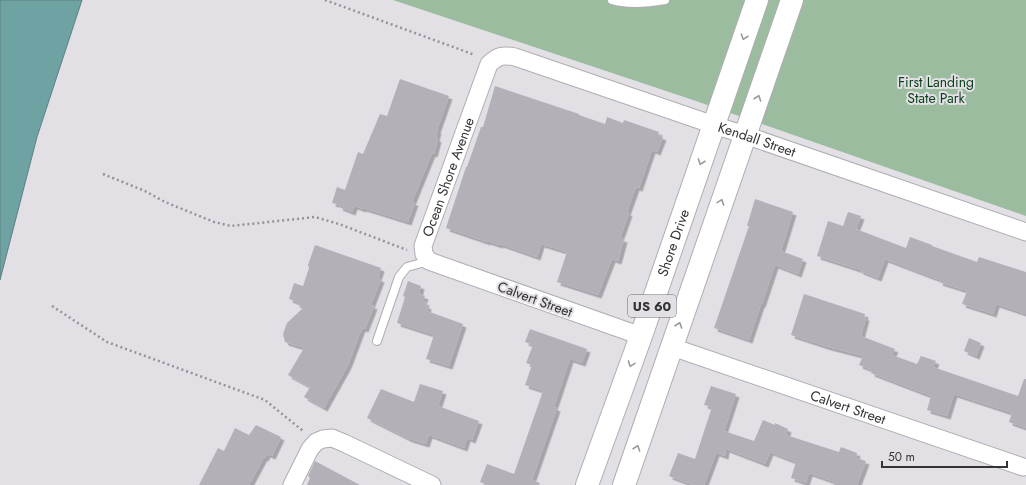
<svg xmlns="http://www.w3.org/2000/svg" width="1026" height="485" viewBox="0 0 1026 485" font-family="Jost,sans-serif">
	<defs>
		<filter id="shadow"><feDropShadow dx="3.5" dy="3.5" stdDeviation="0" flood-color="#0004"/></filter>
	</defs>
	<rect width="100%" height="100%" fill="#e2dfe5"/>
	<!-- green -->
	<path fill="#9cbca0" d="M393,0H1026V216L696,101Z"/>
	<!-- water -->
	<path fill="#6fa2a3" stroke="#5d8082" d="M0,0H82L37,137L0,280Z"/>
	<!-- building -->
	<path fill="#b3b1b7" filter="url(#shadow)" d="M400,79L449,96L437,130H438L436,138L438,139L434,154L432,153L412,202H415L408,222L363,208V209L354,206L352,212L339,207L340,205L332,203L337,187L345,190L358,152L363,154L380,114L387,116Z
		M495,86L579,114V115L605,124L607,117L623,123L624,120L659,132L658,135L663,137L657,152L652,150L639,188L636,187L627,212L629,213L620,238L624,239L618,261L612,259L598,295L557,282L567,252L541,244L537,257L500,244L499,245L487,241V242L446,228L466,167H467L481,127H483Z
		M755,199L793,212L781,251L803,259L798,274L775,265L762,304H761L749,340L714,328L749,226H747Z
		M848,212L861,216L856,229L906,248L910,237L932,245V246L977,262L979,257L1026,272V314L996,304L993,314L962,304L967,291L939,282L940,280L885,259L878,278L860,271V270L817,256L828,221L843,226Z
		M315,245L381,268L378,278L381,279L371,305L374,306L365,329L362,328L348,365L324,408L304,397L310,387L288,375L304,348L285,342L283,334L287,323L304,307L296,304L297,302L289,299L294,283L303,286L309,268L308,265Z
		M408,281L421,286L419,294L425,296L423,301L426,302L425,305L428,306L427,311L463,324L449,366L426,359L434,335L397,323L405,297L403,296Z
		M804,294L865,314L864,317H866L861,336L895,349L892,355L917,364L921,356L936,361L933,367L1018,396L1024,379H1026V428L1009,422L1012,413L954,394L947,416L927,410L931,396L871,373L872,370L859,365L863,356L828,347L791,335Z
		M530,329L587,349L582,363L570,359L554,407L557,408L532,480L540,483L539,485H487L480,482L487,464L514,474L543,391L525,385L532,365L526,363L533,345L525,342Z
		M969,338L981,343L976,356L964,351Z
		M420,384L443,391L438,406L479,421L472,440L467,438L464,448L429,435L426,444L409,439L367,418L381,389L414,402Z
		M711,386L736,394L724,431L754,441L763,420L775,425V423L788,429L786,435L839,452L841,447L857,453L856,458L866,461L857,485H834L835,482L809,473L806,483L791,478L796,462L770,452L765,464L726,449L725,456L716,453L704,485H693L669,476L678,453L695,459L712,407L704,405Z
		M256,425L281,437L272,456L267,454L265,458L264,457L249,485H199L218,448L224,451L235,428L249,435Z
		M315,461L360,485H307L310,478L308,476Z"/>
	<g fill="none" stroke-linecap="round" stroke-linejoin="round">
		<defs>
			<path id="lane" d="M612,0C628,5 648,3 665,0
				M377,341L399,277L407,267L429,261"/>
			<g id="street">
				<path id="s1" d="M641,336L429,261L424,254L423,246L489,64C499,55 503,55 515,57L714,125L745,135L1026,232"/>
				<path id="s2" d="M672,347L1023,467"/>
				<path d="M292,485L310,449L316,442L323,439L332,438L344,443L432,485"/>
			</g>
			<g id="highway">
				<path id="s3" d="M587,485L641,336L757,0"/>
				<path d="M624,485L792,0"/>
			</g>
		</defs>
		<!-- lane casing -->
		<use href="#lane" stroke="#b0adb3" stroke-width="10"/>
		<!-- street casing -->
		<use href="#street" stroke="#b0adb3" stroke-width="19"/>
		<!-- highway casing -->
		<use href="#highway" stroke="#b0adb3" stroke-width="24"/>
		<!-- path -->
		<path stroke="#959398" stroke-width="2.5" stroke-dasharray="2 3" stroke-linecap="butt" d="M325,0L475,55
			M103,174L145,191L165,202L214,222L231,226L315,217L339,224L407,250
			M52,306L107,342L265,400L303,431"/>
		<!-- lane -->
		<use href="#lane" stroke="#fff" stroke-width="8"/>
		<!-- street -->
		<use href="#street" stroke="#fff" stroke-width="17"/>
		<!-- highway -->
		<use href="#highway" stroke="#fff" stroke-width="22"/>
	</g>
	<!-- one-way arrows -->
	<defs><path id="oneway-chevron" d="M-2-3.5L2.5 0L-2 3.5" fill="none" stroke-width="1.6" stroke-linecap="round" stroke-linejoin="round"/></defs>
	<g stroke="#99989a">
		<use href="#oneway-chevron" transform="translate(744 37) rotate(109)"/>
		<use href="#oneway-chevron" transform="translate(758 98) rotate(-71)"/>
		<use href="#oneway-chevron" transform="translate(701 162) rotate(109)"/>
		<use href="#oneway-chevron" transform="translate(721 202) rotate(-70)"/>
		<use href="#oneway-chevron" transform="translate(679 325) rotate(-71)"/>
		<use href="#oneway-chevron" transform="translate(631 364) rotate(110)"/>
		<use href="#oneway-chevron" transform="translate(637 448) rotate(-71)"/>
	</g>
	<g text-anchor="middle" stroke-width="4" stroke-linejoin="round" paint-order="stroke">
		<!-- shield labels -->
		<rect fill="#e2dfe5" stroke="#68666a" stroke-width="1" x="628" y="295" width="48" height="22" rx="3"/>
		<g font-size="13" font-weight="bold" fill="#333235">
			<text x="652" y="311">US 60</text>
		</g>
		<!-- park labels -->
		<g font-size="14" fill="#093f19" stroke="#e2dfe5">
			<text x="936" y="87">First Landing<tspan x="936" dy="16">State Park</tspan></text>
		</g>
		<!-- street labels -->
		<g font-size="14" fill="#333235" stroke="#e2dfe5">
			<text dy="5" stroke="none"><textPath href="#s1" startOffset="719">Kendall Street</textPath></text>
			<text dy="5" stroke="none"><textPath href="#s1" startOffset="315">Ocean Shore Avenue</textPath></text>
			<text dy="5" stroke="none"><textPath href="#s3" startOffset="257">Shore Drive</textPath></text>
			<text transform="translate(535 299) rotate(20)" y="5">Calvert Street</text>
			<text dy="5" stroke="none"><textPath href="#s2" startOffset="186">Calvert Street</textPath></text>
		</g>
	</g>
	<!-- scale -->
	<path d="M882 461v6h125v-6" fill="none" stroke="#333235" stroke-width="2"/>
	<text x="888" y="461" font-size="12" fill="#333235" stroke="#e2dfe5" stroke-width="3" paint-order="stroke">50 m</text>
</svg>
